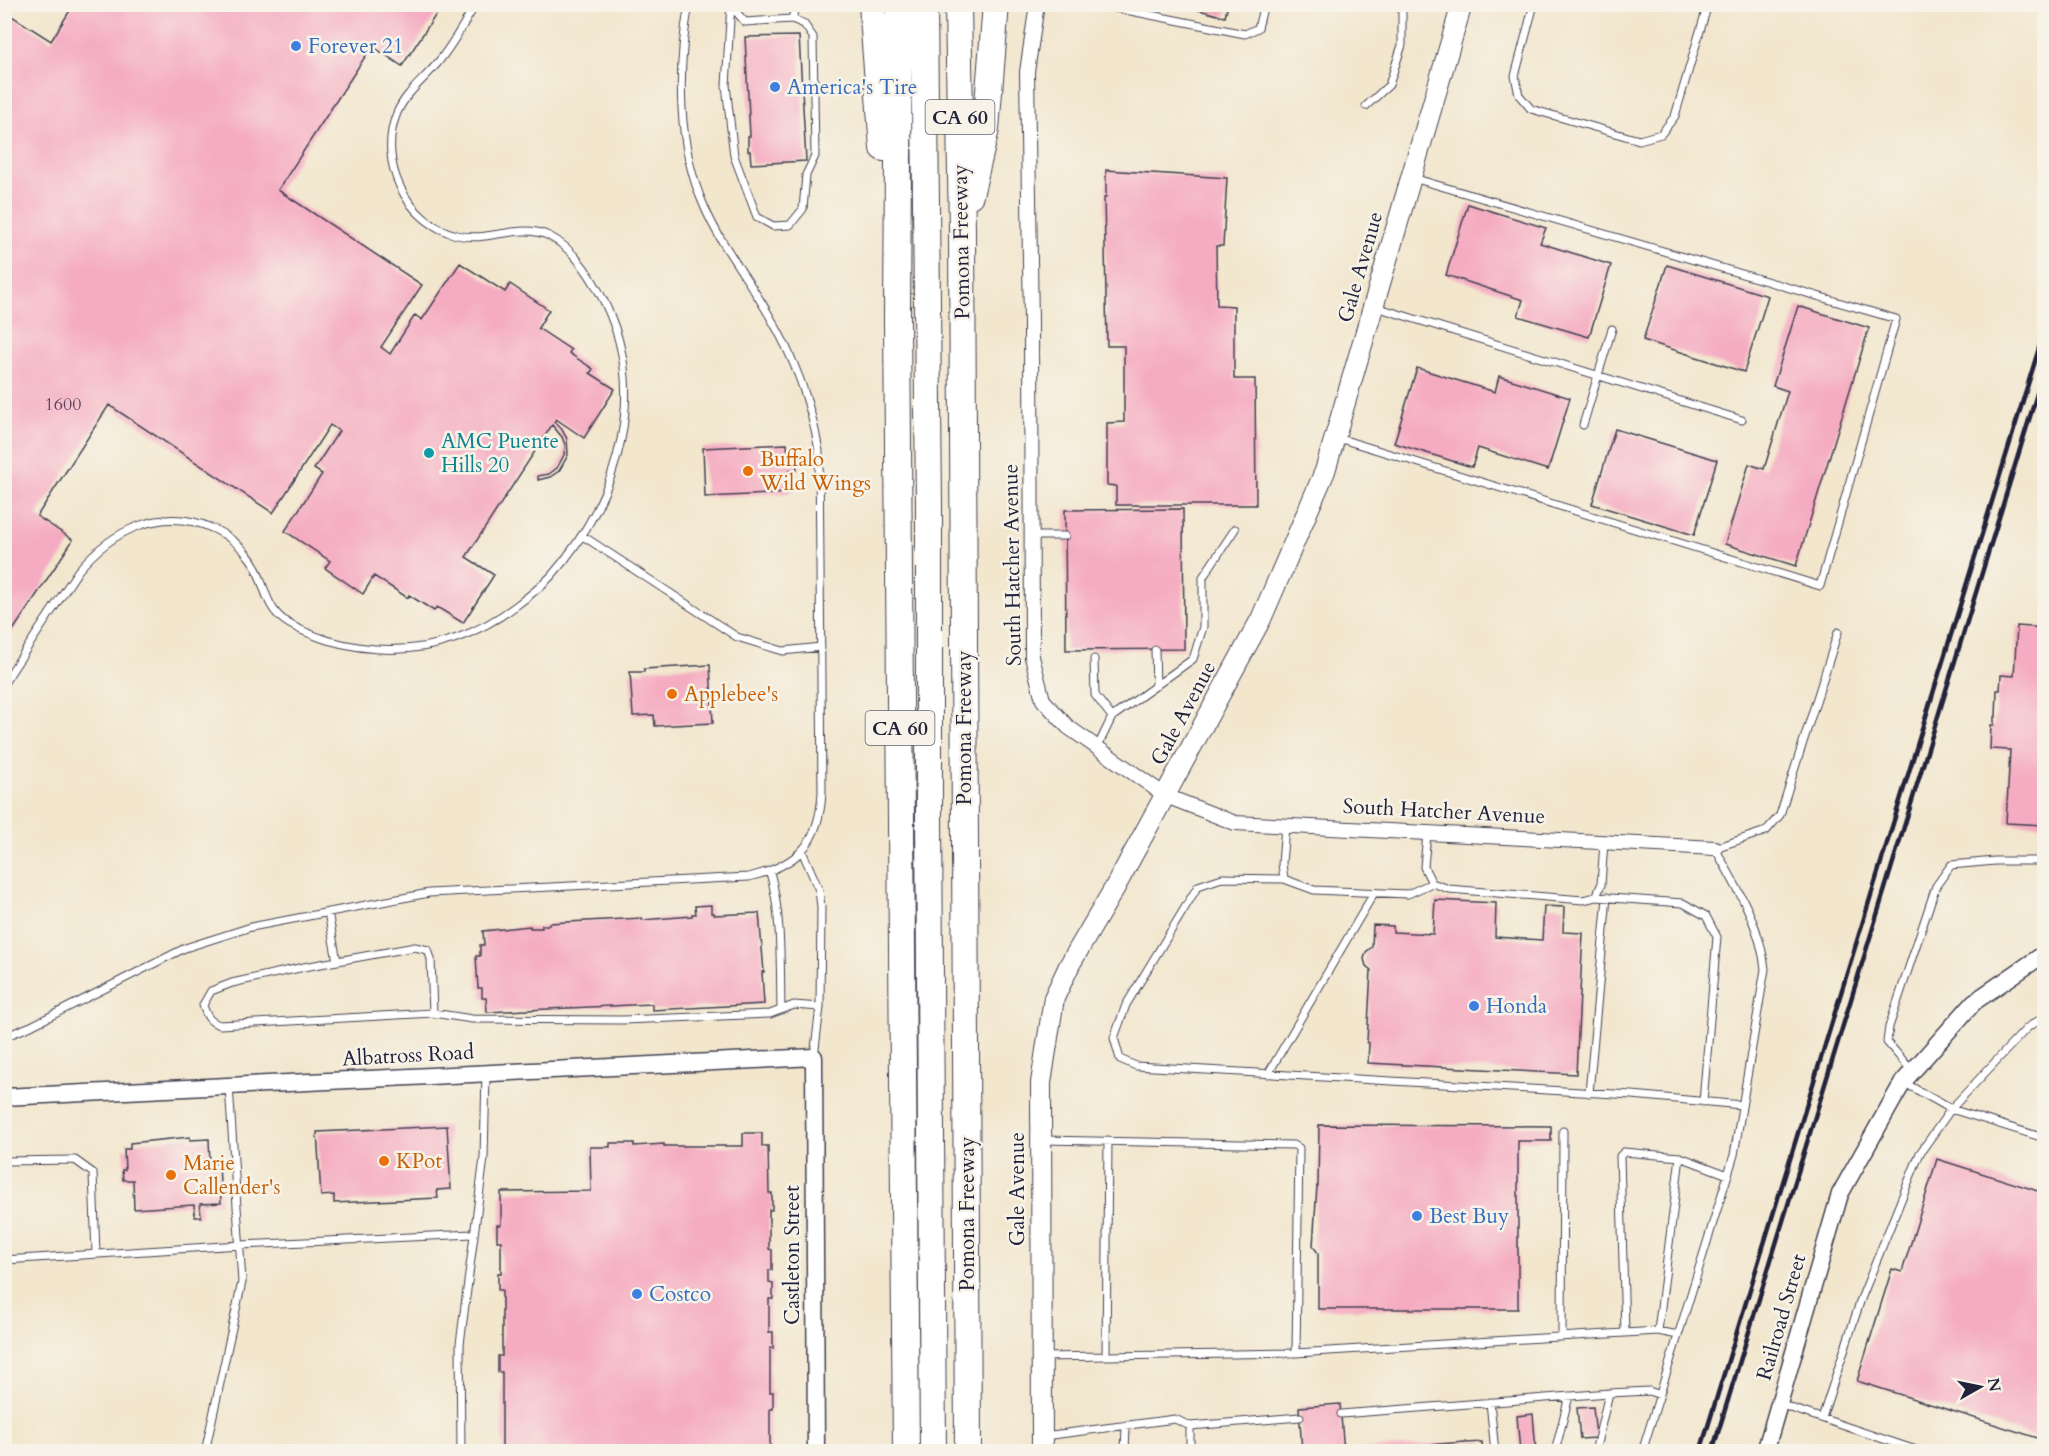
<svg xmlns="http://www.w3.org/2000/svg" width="2049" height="1456" viewBox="0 0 2049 1456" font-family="Cardo,serif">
	<rect width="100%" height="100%" fill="#f7f3e8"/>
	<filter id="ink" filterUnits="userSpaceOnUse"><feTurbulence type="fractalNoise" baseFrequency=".0167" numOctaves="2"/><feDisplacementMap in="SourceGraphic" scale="12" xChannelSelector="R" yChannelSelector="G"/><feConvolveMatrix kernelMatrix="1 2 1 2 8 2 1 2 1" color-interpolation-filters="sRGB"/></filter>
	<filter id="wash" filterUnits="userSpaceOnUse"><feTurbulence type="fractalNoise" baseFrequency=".008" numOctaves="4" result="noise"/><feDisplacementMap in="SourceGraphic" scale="24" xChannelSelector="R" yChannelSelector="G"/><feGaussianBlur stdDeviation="1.35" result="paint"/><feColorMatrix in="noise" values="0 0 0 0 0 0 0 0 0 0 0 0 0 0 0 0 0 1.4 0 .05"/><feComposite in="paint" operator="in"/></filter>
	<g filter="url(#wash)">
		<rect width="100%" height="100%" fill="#f2e6cd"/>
		<g id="blocks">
			<!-- building -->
			<path fill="#f5abc1" d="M74,4H431L439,10L402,66L372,46L278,190L422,285L381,347L390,354L415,315L422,320L460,263L505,292L510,284L549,310L538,328L571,350L569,353L593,369L590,373L615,389L584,438L556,419L554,422L561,428L567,439L568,455L559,471L550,477L538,480V476L549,474L557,468L564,455L565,445L562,437L552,425L466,557L494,575L463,623L437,607L434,611L409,595L408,598L374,576L363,594L325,568L330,561L285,531L322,474L314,469L339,431L330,425L273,513L109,405L37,516L73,540L4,644V11L51,41Z
				M1177,4H1228L1225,17Z
				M799,36L806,161L751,164L750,151H748V136H750L745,37Z
				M1106,170L1227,178L1223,246H1216L1217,305L1234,306V379H1255L1256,505H1116V486L1107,485V423L1124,422V346H1107L1104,197H1106Z
				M1468,204L1546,228L1540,243L1611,265L1589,337L1518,316L1523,300L1446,275Z
				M1667,265L1768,296L1744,372L1643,340Z
				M1798,306L1869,328L1796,566L1725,544L1749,464L1764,469L1788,391L1773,386Z
				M1417,368L1495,392L1499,376L1570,398L1548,470L1478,448L1472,467L1394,443Z
				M1615,429L1717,460L1694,535L1592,504Z
				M787,444L788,458L796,457L797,470L790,471L791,493L705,497L703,448Z
				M1183,509L1184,649L1066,650L1065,510Z
				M2017,626L2044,628V825L2006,823L2010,750L1990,749L1991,725H1994V717H1996L1997,690H2000L2001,675L2014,676Z
				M710,665L713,723L655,726L654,715L633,716L630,672H644V669Z
				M1435,900L1496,903L1495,937L1542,940L1544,906L1564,907L1563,932L1583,933L1576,1074L1368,1063L1369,1043L1367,1042L1371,970L1366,966L1364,959L1366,952L1372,947L1373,925L1393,926V932L1433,934Z
				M711,905V913H714V915L759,913L764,972H762L764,1004L652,1010V1004L487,1012L486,998H482V988H478L476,956H480V945H484L483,931L530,926V928H542V925H549V923L642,918V920L692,916V914H696L695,906Z
				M1319,1125L1551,1126V1141H1518V1309H1318V1253L1313,1246L1317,1186H1318Z
				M447,1126L451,1189L437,1190L438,1198L334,1203V1195L321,1196L317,1132Z
				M743,1133H762V1146H768L769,1193H772V1210H769V1249L772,1250V1270H769V1282L773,1283V1299H769V1332H773V1348H770V1392H773V1409H770V1452H502V1372H498V1356H502V1290H498V1273H501V1241H497V1225H501V1192L591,1191L590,1147H610V1143H634V1146L664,1144V1146H743Z
				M190,1137V1140L209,1139L210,1164L219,1163L221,1203L200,1204L201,1217H195L194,1205L134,1209L133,1180H123L122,1170H125L124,1149H130V1143Z
				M1937,1159L2044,1193V1440L1857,1381L1892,1269L1902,1272Z
				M1340,1404L1344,1452H1302L1299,1407Z
				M1593,1407L1596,1438L1580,1439L1577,1408Z
				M1533,1414L1536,1452H1520L1517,1416Z
				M1465,1442L1466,1443L1482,1442L1483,1452H1362V1450Z"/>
		</g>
	</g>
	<g filter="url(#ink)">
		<use href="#blocks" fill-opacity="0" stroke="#413f51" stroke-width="1.5"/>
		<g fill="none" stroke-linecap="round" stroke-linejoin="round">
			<defs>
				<path id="service" d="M725,4L731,6L745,22L792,19L796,4
					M731,4L726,85L734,156L757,217L773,226L790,225L803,209L806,175L815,156L813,37L804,24L792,19
					M1096,4L1245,34L1258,28L1264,4
					M1534,4L1515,76L1519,95L1531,109L1639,140L1661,134L1675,116L1708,4
					M1366,106L1389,85L1402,45V4
					M1376,307L1742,420
					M1583,425L1612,329
					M1338,438L1820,586L1896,319L1413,178
					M583,536L737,637L783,651L821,647
					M1032,536H1065
					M1155,650L1156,686
					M1094,659L1095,695L1112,717
					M4,683L78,571C112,530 162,505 214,529C227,535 241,546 250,558C265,578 263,606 285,621C297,630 313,635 327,640C396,660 460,648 517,605C529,596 542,586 552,575C621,497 652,385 598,290C587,270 571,247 549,236C519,222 489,243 457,235C406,223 377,161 397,113C405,94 422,81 435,66C451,48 463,25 476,4
					M1097,748L1112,717L1193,659L1203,627V577L1235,529
					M1285,826L1282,864L1284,879L1314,890L1408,894L1432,883
					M1427,833L1424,867L1432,883L1449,889L1583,900L1596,897L1601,885L1604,842
					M802,851L819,890L821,907L820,1007L814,1057
					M770,872C782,916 780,964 781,1010
					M1284,879L1222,878L1198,886L1126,1005L1114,1038L1120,1059L1136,1066L1632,1095L1742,1105
					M1596,897L1683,903L1706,916L1717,937L1703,1102
					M328,912L337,961
					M433,1013L431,959L428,950L415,947L304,967L232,983L211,991L203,1005C206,1015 209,1022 220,1025L433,1013L472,1019L623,1020L770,1014L794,1005L820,1007
					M4,1037L31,1026L185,948L251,927L429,893L749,877C798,865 819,844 822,793L819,451C811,403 794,357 769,315C748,278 721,246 704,206C677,145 677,69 689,4
					M1912,1071L1887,1042L1889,1027L1936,886L1951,865L1995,861H2044
					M1268,1074L1374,893
					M1903,1082L1951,1109L2044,1138
					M1589,1093L1607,897
					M1043,1140L1294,1145L1299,1148L1296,1353L1658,1331L1678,1335
					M4,1161L75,1160L93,1173L96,1254
					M4,1260L240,1245L473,1234
					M1658,1331L1680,1157L1728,1175
					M1625,1333L1620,1156L1624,1152L1680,1157
					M1562,1337L1563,1131
					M1106,1356L1296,1353
					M1042,1357L1106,1356L1108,1140
					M1490,1402L1495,1452
					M1779,1404L1922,1452
					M1341,1414L1609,1393L1649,1391L1660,1395
					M1822,1418L1861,1299L1920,1153L1951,1109L2027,1028L2044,1017
					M1044,1436L1175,1419L1190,1426L1300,1417
					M205,1452L242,1282L229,1086
					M461,1452L460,1344L484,1158L486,1073
					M1125,1452L1126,1425
					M1190,1452V1426
					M1555,1452L1569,1396
					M1595,1452L1609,1393
					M1642,1452L1734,1155L1765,969C1760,923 1736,887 1715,848L1766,831L1780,815L1838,632"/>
				<path id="minor" d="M1037,4L1027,72L1031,324L1032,657L1043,700L1068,727L1166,796L1235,823L1715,848"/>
				<path id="tertiary" d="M4,1097L814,1057L816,1452
					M1765,1452L1840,1194L1903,1082L1974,1002L2044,954"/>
				<path id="secondary" d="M1042,1452L1041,1083L1054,998L1070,964L1114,889L1261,619L1325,471L1462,4"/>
				<path id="motorway" d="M872,4L883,148
					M899,4L897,319L906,1452
					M924,4L929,505V815L933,1452
					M958,4L962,230L968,1452
					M970,195L986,129L996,4"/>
			</defs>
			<!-- service casing -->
			<use href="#service" stroke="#413f51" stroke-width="9"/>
			<!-- minor casing -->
			<use href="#minor" stroke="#413f51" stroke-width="16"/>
			<!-- tertiary casing -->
			<use href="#tertiary" stroke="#413f51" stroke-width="19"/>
			<!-- secondary casing -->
			<use href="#secondary" stroke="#413f51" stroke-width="22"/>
			<!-- motorway casing -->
			<use href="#motorway" stroke="#413f51" stroke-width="28"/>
			<!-- service -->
			<use href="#service" stroke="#fff" stroke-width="7"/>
			<!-- minor -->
			<use href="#minor" stroke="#fff" stroke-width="14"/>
			<!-- tertiary -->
			<use href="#tertiary" stroke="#fff" stroke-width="16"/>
			<!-- secondary -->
			<use href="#secondary" stroke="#fff" stroke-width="20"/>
			<!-- motorway -->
			<use href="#motorway" stroke="#fff" stroke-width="26"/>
			<!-- rail -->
			<path stroke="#22223b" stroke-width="4.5" d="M1700,1452L2044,332
				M1712,1452L2044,371"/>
		</g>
	</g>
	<!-- markers -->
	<g fill="#3f7fe0" stroke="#f7f3e8" stroke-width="2">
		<circle cx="296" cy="46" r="6"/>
		<circle cx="775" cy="87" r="6"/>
		<circle cx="1474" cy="1006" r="6"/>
		<circle cx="1417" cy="1216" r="6"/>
		<circle cx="637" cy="1294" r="6"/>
	</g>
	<circle fill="#0f9aa8" stroke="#f7f3e8" stroke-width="2" cx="429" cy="453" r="6"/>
	<g fill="#e8710a" stroke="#f7f3e8" stroke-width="2">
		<circle cx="748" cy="471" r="6"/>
		<circle cx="672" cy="694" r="6"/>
		<circle cx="384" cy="1161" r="6"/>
		<circle cx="171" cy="1175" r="6"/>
	</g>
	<g text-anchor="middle" stroke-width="5" stroke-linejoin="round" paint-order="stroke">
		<!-- number labels -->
		<g font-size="18" fill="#57445c">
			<text x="63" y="410">1600</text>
		</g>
		<!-- shield labels -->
		<g fill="#f7f3e8" stroke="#62616f" stroke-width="1.5">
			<rect x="925.5" y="100" width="69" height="34" rx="4.5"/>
			<rect x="865.5" y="711" width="69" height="34" rx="4.5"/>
		</g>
		<g font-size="20" font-weight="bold" fill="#22223b">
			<text x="960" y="124">CA 60</text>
			<text x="900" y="735">CA 60</text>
		</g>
		<!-- shop labels -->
		<g font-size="21" fill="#366cbe" stroke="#f7f3e8" text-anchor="start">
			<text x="308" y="53">Forever 21</text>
			<text x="787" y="94">America's Tire</text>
			<text x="1486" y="1013">Honda</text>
			<text x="1429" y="1223">Best Buy</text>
			<text x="649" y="1301">Costco</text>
		</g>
		<!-- street labels -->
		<g font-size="21" fill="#22223b" stroke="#f7f3e8">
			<text transform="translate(961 242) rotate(-91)" y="7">Pomona Freeway</text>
			<text transform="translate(1360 267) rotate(-74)" y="7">Gale Avenue</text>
			<text transform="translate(1012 565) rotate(-91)" y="7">South Hatcher Avenue</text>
			<text transform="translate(1183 713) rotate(-62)" y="7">Gale Avenue</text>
			<text transform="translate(964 728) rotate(-90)" y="7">Pomona Freeway</text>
			<text transform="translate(1444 811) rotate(3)" y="7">South Hatcher Avenue</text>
			<text transform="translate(408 1055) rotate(-3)" y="7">Albatross Road</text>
			<text transform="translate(1017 1189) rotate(-90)" y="7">Gale Avenue</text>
			<text transform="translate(967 1214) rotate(-90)" y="7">Pomona Freeway</text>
			<text transform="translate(792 1255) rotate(-90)" y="7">Castleton Street</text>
			<text transform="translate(1781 1317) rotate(-74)" y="7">Railroad Street</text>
		</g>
		<!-- culture labels -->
		<g font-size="21" fill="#0d838f" stroke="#f7f3e8" text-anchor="start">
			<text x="441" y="448">AMC Puente<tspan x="441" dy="24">Hills 20</tspan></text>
		</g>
		<!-- food labels -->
		<g font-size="21" fill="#c56008" stroke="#f7f3e8" text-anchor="start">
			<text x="760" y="466">Buffalo<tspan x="760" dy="24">Wild Wings</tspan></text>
			<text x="684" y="701">Applebee's</text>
			<text x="396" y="1168">KPot</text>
			<text x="183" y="1170">Marie<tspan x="183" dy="24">Callender's</tspan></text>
		</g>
	</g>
	<!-- margin -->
	<rect width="2049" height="1456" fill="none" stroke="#f7f3e8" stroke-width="24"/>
	<!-- north arrow -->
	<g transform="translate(1980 1387) rotate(81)" stroke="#f7f3e8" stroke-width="4.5" paint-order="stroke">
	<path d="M0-4.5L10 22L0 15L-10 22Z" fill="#22223b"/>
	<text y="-9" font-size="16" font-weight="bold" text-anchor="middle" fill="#22223b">N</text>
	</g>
</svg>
